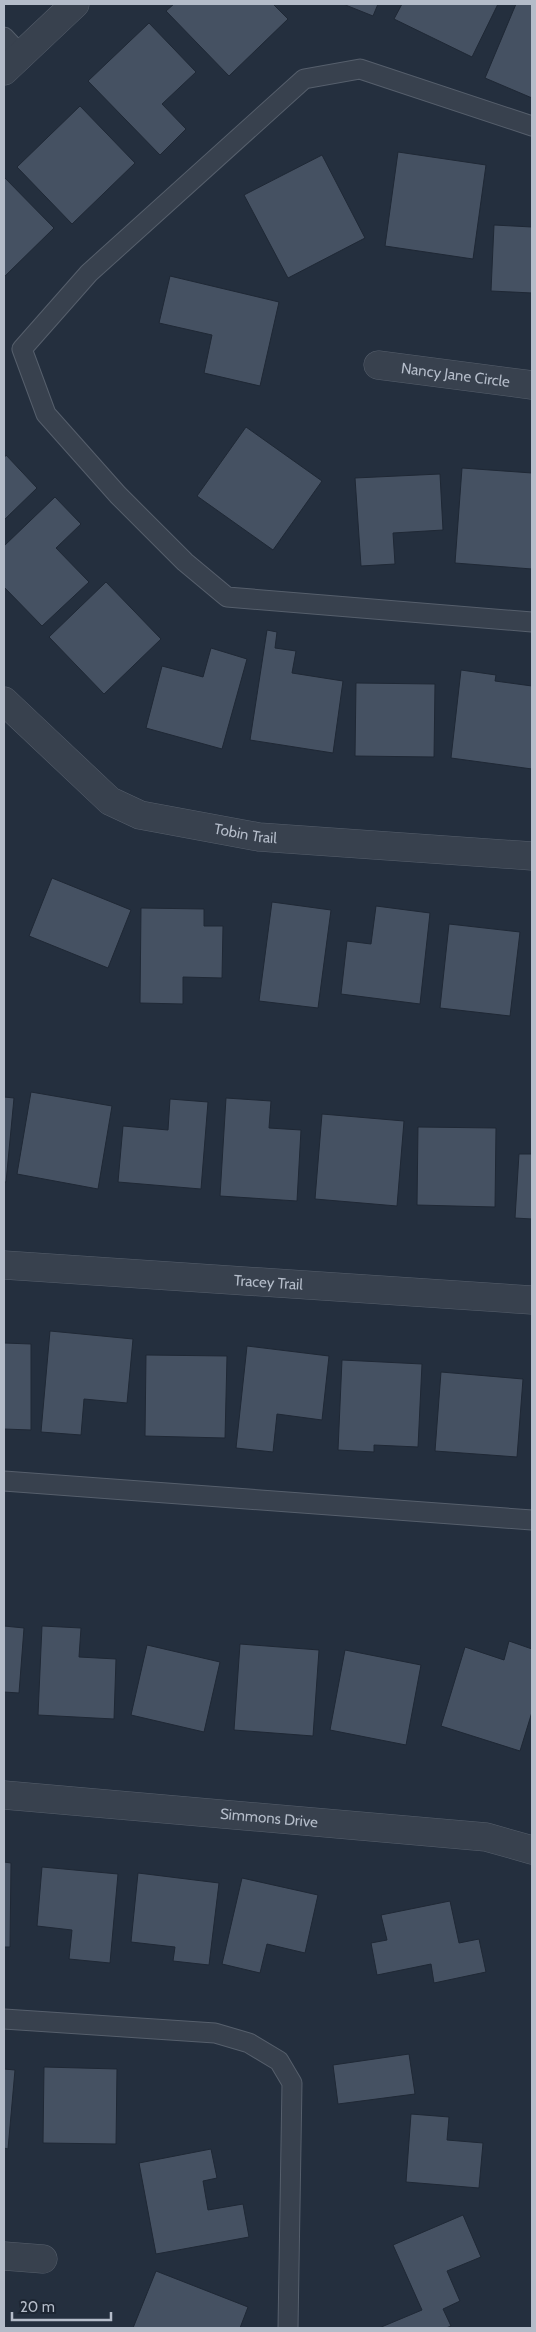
<svg xmlns="http://www.w3.org/2000/svg" width="536" height="2332" viewBox="0 0 536 2332" font-family="Cabin,sans-serif">
	<rect width="100%" height="100%" fill="#242f3e"/>
	<!-- building -->
	<path fill="#455162" stroke="#1f2835" d="M174,4H273L288,19L229,76L166,11Z
		M343,4H378L373,16Z
		M402,4H498L472,57L394,19Z
		M516,4H532V98L485,78Z
		M149,23L196,72L162,104L186,129L160,155L88,81Z
		M80,106L135,163L72,224L17,167Z
		M398,152L486,165L473,259L385,246Z
		M322,155L365,238L288,278L244,195Z
		M4,177L54,228L4,277Z
		M494,225L532,227V293L491,291Z
		M170,276L279,302L260,386L204,373L212,335L159,323Z
		M246,427L322,481L273,550L197,496Z
		M6,455L37,488L4,520V458Z
		M462,468L532,473V569L455,563Z
		M440,474L443,530L393,533L395,564L361,566L355,478Z
		M55,497L81,524L56,548L89,582L42,626L4,587V546Z
		M106,582L161,639L104,694L49,637Z
		M267,630L277,632L275,648L296,651L292,673L343,681L333,753L250,740Z
		M211,648L247,659L222,749L146,728L162,666L203,677Z
		M461,670L496,675L495,681L532,686V769L451,758Z
		M356,683L435,684L434,757L355,756Z
		M52,878L131,910L108,968L29,936Z
		M272,902L331,910L318,1008L259,1001Z
		M376,906L430,913L420,1004L341,994L347,941L371,944Z
		M141,908L204,909V926H223L222,978L183,977V1004L140,1003Z
		M449,924L520,932L510,1016L440,1008Z
		M31,1092L112,1106L98,1189L17,1174Z
		M4,1097L14,1098L6,1182H4Z
		M226,1098L271,1101L269,1128L301,1130L297,1201L220,1196Z
		M170,1099L208,1102L201,1189L118,1182L123,1126L168,1130Z
		M322,1114L404,1121L397,1206L315,1199Z
		M418,1127L496,1128L495,1207L417,1205Z
		M519,1154H532V1219L515,1218Z
		M50,1331L133,1339L127,1403L84,1399L81,1435L41,1432Z
		M4,1343L31,1344V1430L4,1429Z
		M247,1346L329,1356L322,1420L277,1414L273,1452L236,1448Z
		M146,1355L227,1356L225,1438L145,1436Z
		M342,1360L422,1364L418,1447L374,1445V1452L338,1450Z
		M441,1372L523,1379L517,1457L435,1451Z
		M4,1626L24,1628L19,1693L4,1692Z
		M42,1626L81,1628L79,1657L116,1659L114,1719L38,1715Z
		M509,1641L532,1649V1712L520,1751L441,1726L465,1647L504,1660Z
		M240,1644L319,1650L313,1736L234,1730Z
		M147,1645L220,1662L204,1732L131,1715Z
		M345,1650L421,1665L406,1745L330,1730Z
		M4,1862L11,1863L10,1947H4Z
		M42,1867L118,1874L110,1963L69,1959L72,1930L37,1926Z
		M138,1873L219,1883L209,1965L173,1961L175,1947L131,1942Z
		M242,1878L318,1895L305,1953L267,1944L260,1973L222,1964Z
		M450,1901L459,1943L479,1939L486,1972L434,1983L431,1964L377,1975L371,1943L387,1940L381,1915Z
		M409,2054L415,2094L338,2104L333,2065Z
		M44,2067L117,2069L116,2144L43,2143Z
		M4,2069L15,2070L8,2149L4,2148Z
		M411,2114L449,2117L447,2140L483,2143L479,2188L406,2182Z
		M211,2149L217,2178L203,2181L208,2210L243,2204L249,2237L156,2254L139,2163Z
		M463,2215L481,2257L447,2271L460,2301L443,2309L451,2326L446,2328H379L422,2310L393,2245Z
		M156,2271L248,2307L240,2328H133Z"/>
	<g fill="none" stroke-linecap="round" stroke-linejoin="round">
		<defs>
			<path id="service" d="M4,37L21,55
				M532,126L360,69L304,79L89,273L22,349L46,414L118,495L185,562L227,597L532,622
				M4,1481L532,1520
				M4,2019L215,2033L249,2043L279,2061L292,2083L288,2328"/>
			<g id="minor">
				<path d="M4,71L75,4"/>
				<path id="s1" d="M378,365L532,385"/>
				<path id="s2" d="M4,701L110,801L140,815L259,837L532,856"/>
				<path id="s3" d="M4,1265L532,1300"/>
				<path id="s4" d="M4,1795L486,1837L532,1850"/>
				<path d="M4,2256L43,2259"/>
			</g>
		</defs>
		<!-- service casing -->
		<use href="#service" stroke="#565f6c" stroke-width="21"/>
		<!-- minor casing -->
		<use href="#minor" stroke="#565f6c" stroke-width="29"/>
		<!-- service -->
		<use href="#service" stroke="#38414e" stroke-width="19"/>
		<!-- minor -->
		<use href="#minor" stroke="#38414e" stroke-width="28"/>
	</g>
	<g text-anchor="middle" stroke-width="4" stroke-linejoin="round" paint-order="stroke">
		<!-- street labels -->
		<g font-size="15" fill="#b4bcc9" stroke="#1d2633">
			<text dy="5" stroke="none"><textPath href="#s1" startOffset="78">Nancy Jane Circle</textPath></text>
			<text dy="5" stroke="none"><textPath href="#s2" startOffset="286">Tobin Trail</textPath></text>
			<text dy="5" stroke="none"><textPath href="#s3" startOffset="265">Tracey Trail</textPath></text>
			<text dy="5" stroke="none"><textPath href="#s4" startOffset="266">Simmons Drive</textPath></text>
		</g>
	</g>
	<!-- border -->
	<rect width="536" height="2332" fill="none" stroke="#b4bcc9" stroke-width="10"/>
	<!-- scale -->
	<path d="M12 2312v8h99v-8" fill="none" stroke="#b4bcc9" stroke-width="2.5"/>
	<text x="20" y="2312" font-size="15" fill="#b4bcc9" stroke="#1d2633" stroke-width="4" paint-order="stroke">20 m</text>
</svg>
